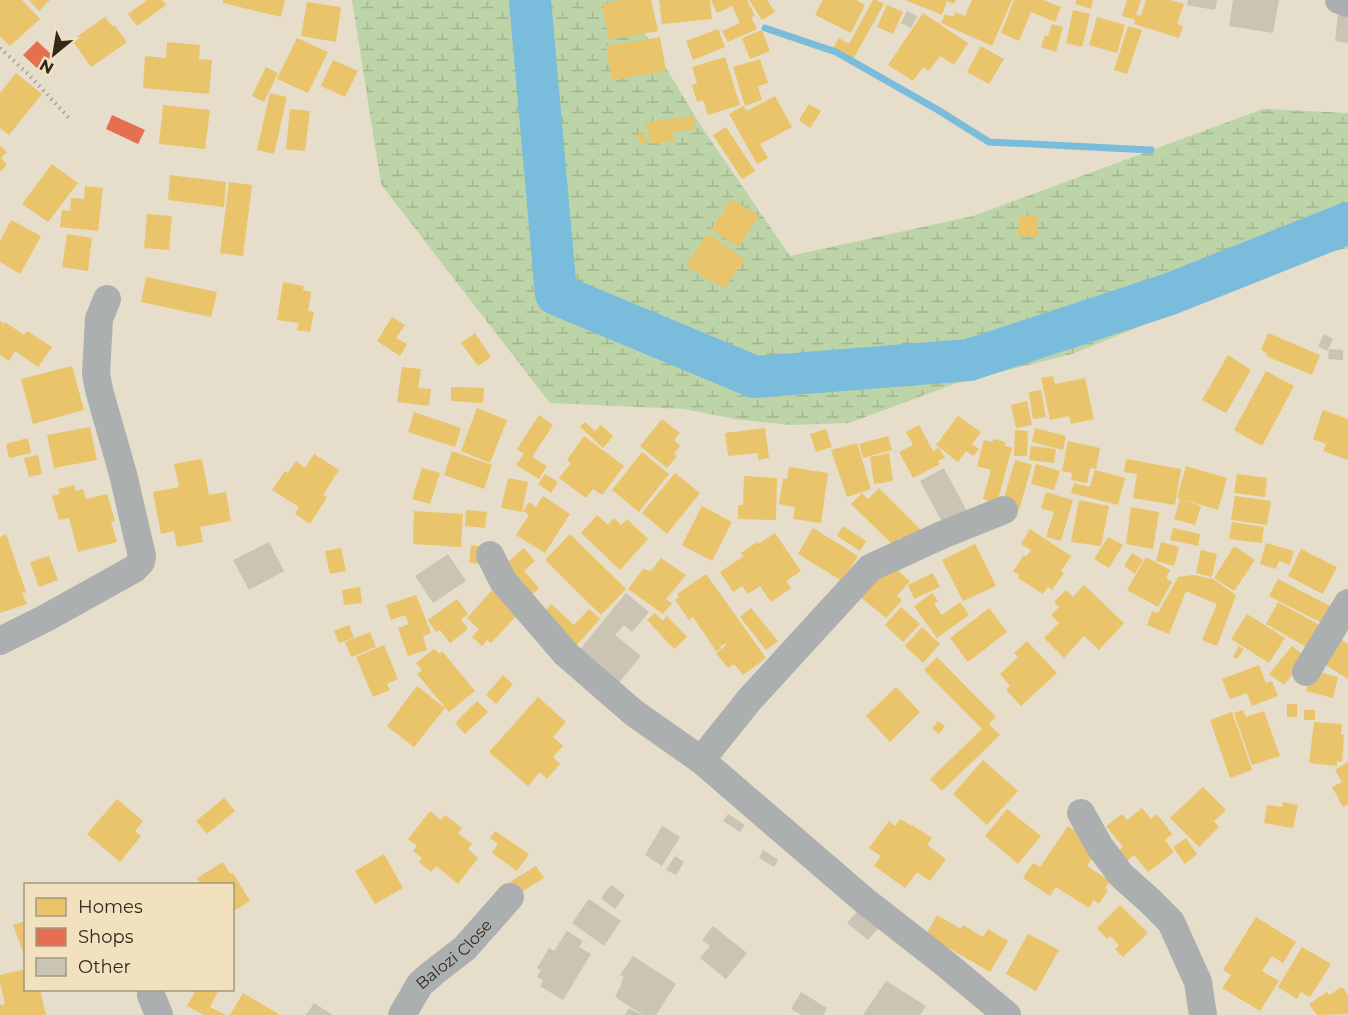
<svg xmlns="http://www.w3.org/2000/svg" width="1348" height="1015" viewBox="0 0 1348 1015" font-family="Montserrat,sans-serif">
	<defs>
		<pattern id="wetland-marsh" width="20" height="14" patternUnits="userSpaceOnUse" patternTransform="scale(1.5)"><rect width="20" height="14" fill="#bcd4a7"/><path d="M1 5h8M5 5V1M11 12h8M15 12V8" fill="none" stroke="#a2b68f"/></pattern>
	</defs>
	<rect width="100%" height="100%" fill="#e6ddca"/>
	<!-- wetland -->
	<path fill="url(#wetland-marsh)" d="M352,0H625L701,126L790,256L973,216L1263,109L1348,113V248L1313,256L1072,354L957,383L849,423L790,425L735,419L684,409L550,403L464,292L381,184Z"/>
	<!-- homes -->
	<path fill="#e9c46a" d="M0,0H22L40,19L10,46L0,36Z
		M29,0H50L39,11Z
		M147,0H162L166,5L137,26L128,14Z
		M223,0H285L281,17L223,3Z
		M622,0H651L658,31L609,40L602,4Z
		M659,0H710L712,19L662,24Z
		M711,0H747L755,16L751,17L757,29L728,42L722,31L740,23L732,6L717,13Z
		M749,0H767L775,12L762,20Z
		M823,0H856L865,5L851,33L815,15Z
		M873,0H876L884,4L853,59L833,48L839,38L849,44Z
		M905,0H956L954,4L947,1L942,15Z
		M972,0H1012L992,46L941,23L945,14L953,17L955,12L965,16Z
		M1014,0H1043L1061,7L1055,22L1031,12L1019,41L1001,33Z
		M1076,0H1093L1091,9L1075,4Z
		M1127,0H1141L1136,15L1141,16L1146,0H1170L1184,4L1177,24L1183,26L1179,38L1134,24L1135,20L1122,16Z
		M307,2L341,7L336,42L301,36Z
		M887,5L903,12L893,34L877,27Z
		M1073,10L1090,14L1082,47L1066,43Z
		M923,13L968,43L954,65L940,56L929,71L923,67L913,81L888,65Z
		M105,17L112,26L114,25L127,42L91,67L72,40Z
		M1097,17L1125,25L1117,53L1089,45Z
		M1052,24L1063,27L1056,52L1041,47L1045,35L1048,36Z
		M1128,26L1142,30L1127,74L1114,70Z
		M718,29L725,47L693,60L686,41Z
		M762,30L770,51L750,59L742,38Z
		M660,37L666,71L612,80L606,46Z
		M297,38L328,52L308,93L277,79Z
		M167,42L200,45L199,59L212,60L209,94L143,88L145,56L166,58Z
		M981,46L1004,59L989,84L967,72Z
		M725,57L740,105L708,115L703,100L697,102L692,85L697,83L692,67Z
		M760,59L768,83L758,86L762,100L745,106L733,67Z
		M333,60L358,71L345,97L321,86Z
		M266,67L278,73L264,102L252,96Z
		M16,73L42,94L9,135L0,128V93Z
		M270,93L287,97L274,154L257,150Z
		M775,96L792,127L760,144L768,158L757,164L729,114L743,106L747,111Z
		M809,104L821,111L810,128L799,120Z
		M163,105L210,110L205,149L159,144Z
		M290,109L310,111L305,151L286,149Z
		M693,116L695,129L673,132L675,141L650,144L647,122Z
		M726,127L755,171L742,179L713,135Z
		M641,132L647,141L642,145L636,136Z
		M0,145L7,152L1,158L7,165L0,172Z
		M52,164L78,183L48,222L22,204Z
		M170,175L226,182L224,207L168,200Z
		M229,182L252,185L243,256L220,253Z
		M85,186L103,188L98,231L60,227L62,210L70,211L71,198L84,199Z
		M732,199L759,216L738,247L711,229Z
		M147,214L172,216L169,250L144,248Z
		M1019,215L1038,216L1037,237L1018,236Z
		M11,220L41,236L20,274L0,262V241Z
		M708,233L745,260L724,288L713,281L712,283L686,265Z
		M67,234L92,238L88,271L62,267Z
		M146,277L217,292L211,317L141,302Z
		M283,282L304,286L303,290L311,292L308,311L314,312L310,332L297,330L299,323L277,320Z
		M392,317L405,325L396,338L407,344L400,356L377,341Z
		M0,321L4,324L5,322L24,335L27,331L52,347L38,367L15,351L9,361L0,355Z
		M475,333L491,357L478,366L461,343Z
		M1268,333L1320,355L1312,375L1266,356L1267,353L1261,350Z
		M1228,355L1251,370L1226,413L1202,400Z
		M72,366L84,410L33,424L21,379Z
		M402,367L421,369L418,388L431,389L429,406L397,402Z
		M1266,371L1294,386L1262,446L1234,430Z
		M1053,376L1055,384L1085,378L1094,419L1071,424L1069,416L1050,420L1041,378Z
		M451,387L484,388L483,403L451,401Z
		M1041,390L1046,417L1033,419L1029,392Z
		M1027,401L1032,425L1016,428L1011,405Z
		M477,408L507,420L490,463L461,451Z
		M1323,410L1348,419V460L1323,451L1326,444L1313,439Z
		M414,412L461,428L455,447L408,432Z
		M539,415L553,425L532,457L547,466L539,479L516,465L524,454L517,449Z
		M958,416L981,432L972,444L979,449L973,456L966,451L958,462L936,445Z
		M662,419L680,433L674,440L680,446L674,454L677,456L667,468L640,446Z
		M585,422L595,431L601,425L613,436L603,448L580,427Z
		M919,425L933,451L939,448L945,458L938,461L940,464L913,478L899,452L913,445L906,432Z
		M90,427L97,460L54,468L47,435Z
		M765,428L769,458L758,460V453L728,456L725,433Z
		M1035,428L1066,436L1063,450L1032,442Z
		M826,429L832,447L816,452L810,434Z
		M1015,430L1028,431L1027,456H1014Z
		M584,436L624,466L602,495L593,489L586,498L559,478L571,463L567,460Z
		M888,436L892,450L863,458L859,444Z
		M28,438L31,453L9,458L6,444Z
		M994,439L1005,442V446L1012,448L997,503L983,499L991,470L977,466L984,440L992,442Z
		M1068,441L1100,448L1096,469L1090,468L1087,483L1071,480L1072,473L1062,471Z
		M857,443L871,489L847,497L831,450Z
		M1031,446L1056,449L1054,463L1029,460Z
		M452,451L492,465L484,489L444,475Z
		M642,452L669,474L639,512L612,490Z
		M889,453L893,481L874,484L870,457Z
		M314,454L339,470L323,495L327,497L310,524L295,514L299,507L272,490L285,471L288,473L296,461L305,468Z
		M38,455L42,474L29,477L24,458Z
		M202,459L209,495L226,492L231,521L200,527L203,542L177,547L174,531L161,534L153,492L179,487L174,464Z
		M1126,459L1181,469L1175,505L1133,498L1137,474L1124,472Z
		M1015,460L1032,465L1019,510L1002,505Z
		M1036,464L1060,471L1054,490L1031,484Z
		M1186,466L1227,478L1218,510L1182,499L1201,506L1195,525L1174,519L1180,499L1177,498Z
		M789,467L828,473L821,523L793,519L795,507L779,504L783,479H787Z
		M422,468L440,473L430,504L412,499Z
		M1095,470L1125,478L1118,505L1071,493L1074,483L1090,487Z
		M675,473L700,493L667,534L642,513Z
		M545,474L558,482L551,493L538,484Z
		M1237,474L1267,478L1265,497L1234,493Z
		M744,476L777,478L776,520L738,519V505H743Z
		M508,478L528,482L522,512L501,508Z
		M74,485L76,491L83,489L86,499L107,494L115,521L111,522L117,542L78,552L69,518L59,520L52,496L60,494L58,489Z
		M879,488L921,530L908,544L901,537L893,545L851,504L862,493L868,499Z
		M1046,492L1073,500L1061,541L1046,537L1054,512L1041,508Z
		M543,496L570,514L545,553L516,535L529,515L523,511L529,502L536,507Z
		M1235,496L1271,501L1267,525L1231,520Z
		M1079,500L1109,506L1101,546L1071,542Z
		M702,506L732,522L712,561L682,545Z
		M1131,507L1159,512L1153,549L1126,544Z
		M466,510L487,512L485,528L465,526Z
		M414,511L463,514L461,547L413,544Z
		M597,515L608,525L614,518L621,525L627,519L648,539L620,570L581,533Z
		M1232,522L1264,527L1262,543L1229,539Z
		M843,526L866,541L860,551L837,536Z
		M813,528L858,556L842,581L798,554Z
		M1173,528L1200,534L1198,546L1170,540Z
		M1030,529L1071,556L1061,571L1064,573L1052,590L1048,587L1043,594L1018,578L1019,575L1013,571L1024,555L1026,557L1031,550L1021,544Z
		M775,533L801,571L786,581L791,588L771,602L760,586L748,594L742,586L733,592L720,572L744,556L741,553L757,542L758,544Z
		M6,534L26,592L22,593L27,604L0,613V537Z
		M570,534L626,589L601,615L545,560Z
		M1108,537L1123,545L1109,568L1094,559Z
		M1161,542L1179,547L1174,566L1156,561Z
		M1266,543L1294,551L1290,565L1279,561L1276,569L1260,564Z
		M975,544L996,586L963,601L942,560Z
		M471,545L484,547L482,564L469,563Z
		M1234,546L1255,560L1234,591L1214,578Z
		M341,548L346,571L330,574L325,551Z
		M524,548L535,561L524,571L539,588L527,599L500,569Z
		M1301,549L1337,567L1323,594L1288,576Z
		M1201,550L1217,554L1212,577L1196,573Z
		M1132,553L1143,560L1135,574L1124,566Z
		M49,556L58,580L39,587L30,562Z
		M1146,557L1170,570L1166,578L1172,582L1158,607L1127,590Z
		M661,558L686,575L666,599L672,603L663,614L628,589L643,569L651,571Z
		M890,564L910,581L897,596L902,600L886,618L858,595Z
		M933,573L940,587L914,599L908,585Z
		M706,574L766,658L743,675L734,664L728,668L716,653L725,646L726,643L721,646L719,644L721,648L716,651L693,617L689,620L675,600L679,597L677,594Z
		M1194,575L1213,579L1236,595L1217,646L1202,640L1217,604L1186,591L1169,634L1147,625L1152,611L1158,613L1178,577Z
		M1278,579L1330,606L1322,623L1269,596Z
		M1084,585L1124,623L1099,650L1084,636L1064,658L1044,638L1059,623L1051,615L1059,607L1054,602L1066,590L1073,597Z
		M360,587L362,603L344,605L342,590Z
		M493,589L519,613L491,643L487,640L482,646L472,637L479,629L467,618Z
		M932,593L938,601L934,604L942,615L960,602L969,615L937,638L914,606Z
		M416,595L431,633L423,636L427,650L408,656L398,628L409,624L405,615L391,620L386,605Z
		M457,599L468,614L461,619L468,629L450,643L440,630L436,632L428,620Z
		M1278,602L1321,626L1308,648L1266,624Z
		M551,604L574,625L589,609L600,619L575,647L541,616Z
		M901,607L920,624L903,642L885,625Z
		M751,608L778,641L766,650L740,617Z
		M989,608L1007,632L968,662L950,638Z
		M655,613L663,621L667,616L687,637L674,649L647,620Z
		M1247,614L1285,638L1269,663L1231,639Z
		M349,625L354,638L339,643L334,631Z
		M922,627L940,644L923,663L905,646Z
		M370,632L376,647L351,657L345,642Z
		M1340,639L1348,644V679L1324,664Z
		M1027,641L1057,673L1021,706L1006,690L1010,686L1000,674L1018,657L1014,653Z
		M384,645L398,679L387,684L390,690L373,697L356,657Z
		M1239,646L1244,649L1237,659L1233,657Z
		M1292,646L1306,657L1284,685L1269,674Z
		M434,649L439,654L442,651L475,691L449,712L417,674L422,670L416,663Z
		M937,657L996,717L989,724L1000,735L942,791L930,779L982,729L924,670Z
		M1259,665L1266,683L1272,681L1278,696L1252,706L1247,693L1230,699L1222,679Z
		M1312,670L1338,677L1333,698L1306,691Z
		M503,675L513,684L496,704L486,695Z
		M417,686L445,708L414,747L387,726Z
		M896,687L920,712L890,742L866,716Z
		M538,697L566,722L553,737L563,746L553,757L560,764L547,779L540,772L528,786L489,752Z
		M477,701L488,712L465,734L455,723Z
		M1287,704H1297V717H1287Z
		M1243,710L1246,717L1264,711L1280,756L1252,765L1234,713Z
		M1304,710H1315V720H1304Z
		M1232,712L1252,770L1230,778L1210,720Z
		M938,721L945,726L939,734L932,729Z
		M1314,722L1342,724L1341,735H1344L1342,762L1337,761V766L1309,763Z
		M983,760L1018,791L987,825L953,794Z
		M1348,762V804L1343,807L1332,787L1342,782L1335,770Z
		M1203,787L1226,810L1214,821L1219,827L1199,847L1170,818Z
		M224,798L235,811L207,834L196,821Z
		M117,799L143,821L135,831L141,836L120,862L87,834Z
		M1283,802L1298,805L1293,828L1264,823L1267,805L1282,807Z
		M1142,808L1151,819L1157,814L1172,834L1165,840L1174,852L1148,872L1134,855L1127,861L1119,850L1123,847L1106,826L1122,814L1127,820Z
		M1007,809L1041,836L1018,864L985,836Z
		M430,811L441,820L445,815L462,828L458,833L472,844L468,849L478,858L458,884L436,866L431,872L419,862L422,858L413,851L417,846L408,839Z
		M900,819L912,826V825L932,838L927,845L946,859L930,881L917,872L905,888L874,866L881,856L869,848L889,821L895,826Z
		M1068,826L1099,847L1087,866L1110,881L1105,888L1108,890L1099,904L1094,900L1089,908L1056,887L1050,896L1023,878L1033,863L1040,867Z
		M495,831L529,854L517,871L492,853L498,844L490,838Z
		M1186,838L1197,854L1185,864L1173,847Z
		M384,854L403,888L375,904L355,871Z
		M223,862L230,874L233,873L250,901L232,912V884H201L197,878Z
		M536,866L544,878L518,894L510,882Z
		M1120,905L1148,933L1123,957L1115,949L1119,945L1110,936L1107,939L1097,928Z
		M937,915L961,929L963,925L983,937L988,929L1008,941L990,972L926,935Z
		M1256,917L1296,942L1283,963L1272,956L1262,971L1279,981L1260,1011L1222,988L1231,975L1223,970Z
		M26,921V951L23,952L13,925Z
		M1028,934L1059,950L1036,991L1006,974Z
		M1302,947L1331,964L1310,997L1301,992L1297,999L1278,987Z
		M26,969V990H40L46,1015H0V1005L5,1004L0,983V975Z
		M1342,987L1348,995V1014L1317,1015L1309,1004L1327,992L1329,995Z
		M196,990H219L210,1007L226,1015H204L187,1006Z
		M243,993L280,1015H230Z"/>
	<!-- shops -->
	<path fill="#e76f51" d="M37,41L54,57L40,71L23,55Z
		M112,115L145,130L138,144L106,129Z"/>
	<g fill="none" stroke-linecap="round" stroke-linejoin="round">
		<!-- stream -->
		<path stroke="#79bcdc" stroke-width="7" d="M765,28L836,52L938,110L989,142L1151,150"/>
		<!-- river -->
		<path stroke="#79bcdc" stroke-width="42" d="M530,0L556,294L755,377L969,360L1170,294L1348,223"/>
	</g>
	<!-- building -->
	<path fill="#cac4b5" d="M1188,0H1217L1215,10L1187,5Z
		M1233,0H1279L1273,33L1229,26Z
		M907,11L917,16L911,28L901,23Z
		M1338,14L1348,15V43L1335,41Z
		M1324,334L1333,339L1327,351L1318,346Z
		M1329,349L1343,350V360L1328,359Z
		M944,468L971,519L947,531L920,481Z
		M269,542L284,571L249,590L233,560Z
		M448,554L466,581L433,603L415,576Z
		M626,593L649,612L632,632L624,625L615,635L641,656L617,685L577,653Z
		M728,814L745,825L740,832L723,821Z
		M662,826L680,837L662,866L645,855Z
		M763,850L778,860L774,867L759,858Z
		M675,856L684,862L676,875L666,870Z
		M611,885L625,895L615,909L601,898Z
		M589,899L621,921L604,946L572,923Z
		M859,909L880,926L868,940L847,923Z
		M713,926L747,953L726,979L700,958L710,946L702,940Z
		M567,931L583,941L579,947L591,954L563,1000L540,986L543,980L537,977L541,970L537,968L549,948L554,951Z
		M633,956L676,984L656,1015H643L615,997L622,983L621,982L624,977L620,975Z
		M886,981L926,1006L920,1015H863Z
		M801,992L827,1008L823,1015H802L791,1009Z
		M314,1003L333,1015H306Z
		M629,1008L642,1015H625Z"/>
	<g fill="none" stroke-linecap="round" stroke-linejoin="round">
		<!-- path -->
		<path stroke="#a3a29f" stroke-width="4" stroke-dasharray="1.5 4.5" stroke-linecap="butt" d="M0,48L29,75L69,118"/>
		<!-- minor -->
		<g stroke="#acafaf" stroke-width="28">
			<path d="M1339,0L1348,3"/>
			<path d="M490,555L503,581L566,654L634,713L701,760L865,901L947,965L1007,1015"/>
			<path d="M0,641L44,619L134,569L141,562L142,556L123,474L99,390L96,373L99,319L107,299"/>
			<path d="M1306,672L1348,603"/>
			<path d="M701,760L750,699L870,568L942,535L1004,510"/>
			<path d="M1081,813L1100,847L1121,875L1149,900L1171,922L1198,982L1203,1015"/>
			<path d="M151,995L159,1015"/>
			<path id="s1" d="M402,1015L420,984L434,972L465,948L510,897"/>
		</g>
	</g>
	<g text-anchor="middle" stroke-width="6" stroke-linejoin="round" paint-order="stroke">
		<!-- street labels -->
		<g font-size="16" fill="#302a1d" stroke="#f1e1bf">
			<text dy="6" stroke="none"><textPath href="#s1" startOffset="81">Balozi Close</textPath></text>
		</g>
	</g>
	<!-- legend -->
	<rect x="24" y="883" width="210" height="108" fill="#f1e1bf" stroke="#a4987e" stroke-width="1.5"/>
	<rect x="36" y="898" width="30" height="18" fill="#e9c46a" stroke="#a4987e" stroke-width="1.5"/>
	<text x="78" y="913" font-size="18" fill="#302a1d">Homes</text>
	<rect x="36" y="928" width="30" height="18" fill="#e76f51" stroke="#a4987e" stroke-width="1.5"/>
	<text x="78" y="943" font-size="18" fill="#302a1d">Shops</text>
	<rect x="36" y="958" width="30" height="18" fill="#cac4b5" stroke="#a4987e" stroke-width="1.5"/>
	<text x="78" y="973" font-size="18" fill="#302a1d">Other</text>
	<!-- north arrow -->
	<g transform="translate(54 54) rotate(210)" stroke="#f1e1bf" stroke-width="4.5" paint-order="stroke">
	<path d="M0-4.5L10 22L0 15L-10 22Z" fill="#302a1d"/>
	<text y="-9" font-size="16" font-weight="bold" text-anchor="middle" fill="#302a1d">N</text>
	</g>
</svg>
